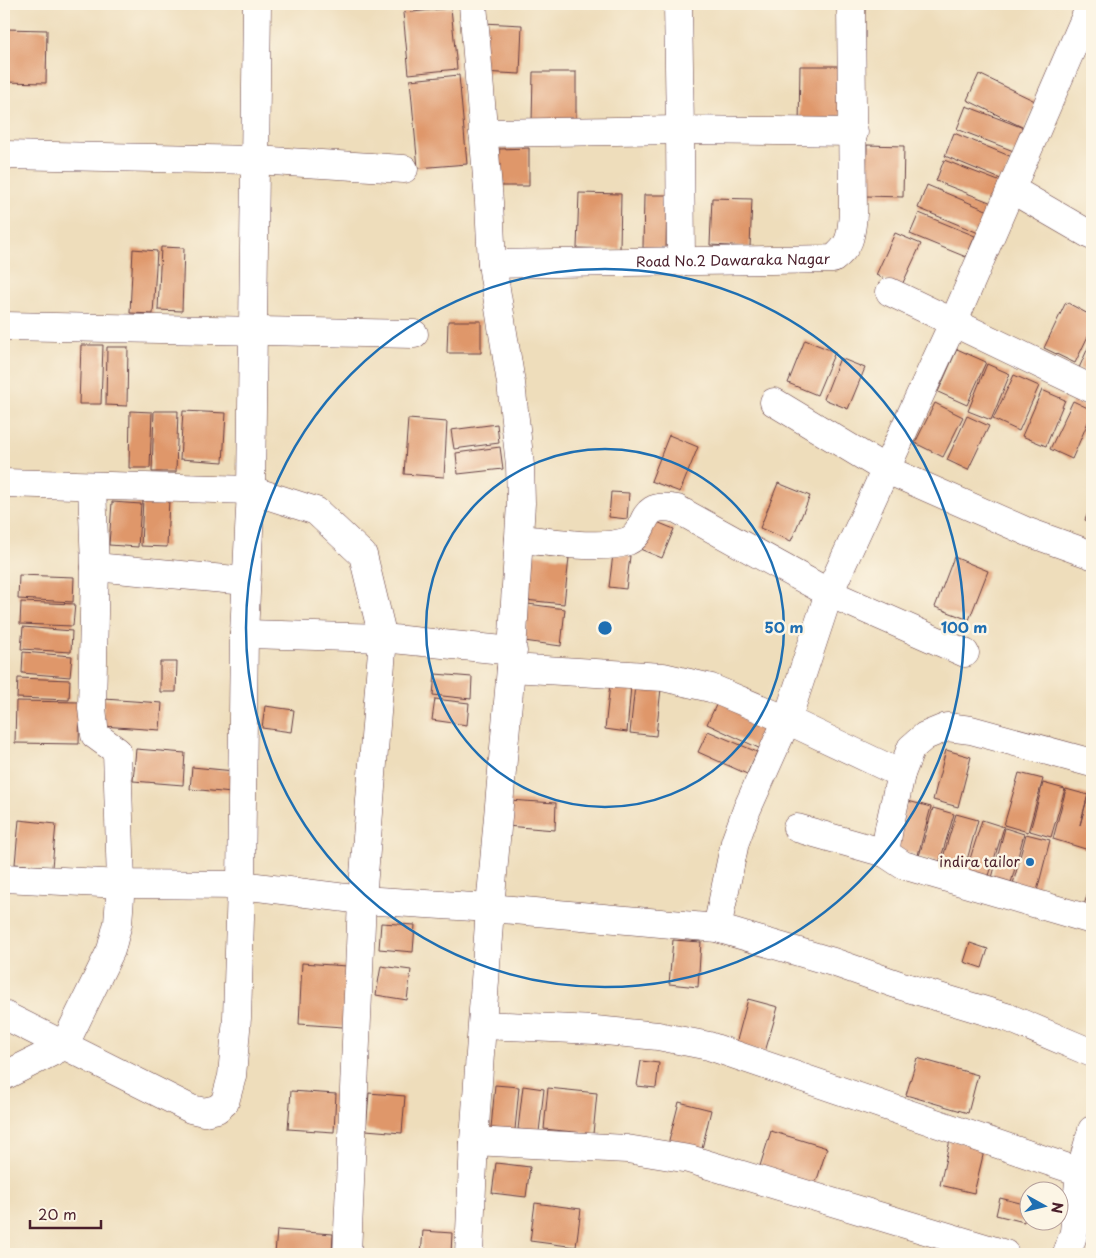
<svg xmlns="http://www.w3.org/2000/svg" width="1096" height="1258" viewBox="0 0 1096 1258" font-family="'Playpen Sans',sans-serif">
	<rect width="100%" height="100%" fill="#fcf5e5"/>
	<filter id="ink" filterUnits="userSpaceOnUse"><feTurbulence type="fractalNoise" baseFrequency=".02" numOctaves="2"/><feDisplacementMap in="SourceGraphic" scale="10" xChannelSelector="R" yChannelSelector="G"/><feConvolveMatrix kernelMatrix="1 2 1 2 8 2 1 2 1" color-interpolation-filters="sRGB"/></filter>
	<filter id="wash" filterUnits="userSpaceOnUse"><feTurbulence type="fractalNoise" baseFrequency=".0096" numOctaves="4" result="noise"/><feDisplacementMap in="SourceGraphic" scale="20" xChannelSelector="R" yChannelSelector="G"/><feGaussianBlur stdDeviation="1.12" result="paint"/><feColorMatrix in="noise" values="0 0 0 0 0 0 0 0 0 0 0 0 0 0 0 0 0 1.4 0 .05"/><feComposite in="paint" operator="in"/></filter>
	<g filter="url(#wash)">
		<rect width="100%" height="100%" fill="#edb"/>
		<g id="blocks">
			<!-- building -->
			<path fill="#df976b" d="M451,8L457,69L409,74L403,13Z
				M483,23L522,25L520,74L481,72Z
				M4,29L47,30L46,83L4,82Z
				M800,66H841L840,127L799,126Z
				M533,72H576V124L532,123Z
				M979,74L1037,102L1024,128L967,100Z
				M459,75L467,164L418,168L410,80Z
				M966,106L1026,129L1016,152L957,129Z
				M954,133L1012,157L1003,180L945,156Z
				M867,145L904,146L903,197L866,196Z
				M529,148V186H499V149Z
				M944,160L1001,182L992,203L936,181Z
				M927,185L991,212L981,234L918,208Z
				M579,193L621,194L620,249L577,248Z
				M644,195H667L666,249L643,248Z
				M712,198L752,199L750,247L710,245Z
				M919,213L975,236L966,257L910,234Z
				M895,233L921,244L901,287L876,275Z
				M161,247L184,248L182,311L158,310Z
				M133,249L157,251L153,314L130,313Z
				M1066,302L1092,316V328L1075,363L1044,348Z
				M448,321H481V353H447Z
				M1092,339V374L1079,368Z
				M805,340L835,352L817,395L788,383Z
				M81,345H103L101,404H79Z
				M107,347H128L127,406L106,405Z
				M957,349L986,362L967,405L938,392Z
				M840,358L865,368L848,409L824,399Z
				M987,364L1010,374L991,420L968,411Z
				M1014,375L1039,386L1019,431L993,419Z
				M1042,390L1065,400L1046,446L1022,436Z
				M1073,401L1092,410V413L1072,459L1050,449Z
				M935,403L963,417L943,457L915,443Z
				M130,411L152,412L150,468H129Z
				M154,411H178L176,472H152Z
				M183,411L226,413L223,462L180,459Z
				M967,416L989,426L968,470L947,460Z
				M408,419L447,422L444,477L404,474Z
				M497,424L499,443L454,449L451,430Z
				M669,435L698,447L680,492L651,481Z
				M500,447L503,469L458,474L456,453Z
				M778,483L810,496L791,541L760,528Z
				M611,492L629,493L627,519L609,517Z
				M143,498L169,499L167,547L141,546Z
				M112,502L141,504L138,547L109,545Z
				M1092,503V523L1085,520Z
				M652,520L674,529L662,558L640,549Z
				M530,554L569,558L564,604L525,600Z
				M613,554L630,556L626,589L609,587Z
				M954,557L988,571L969,620L935,607Z
				M19,575L74,577L73,602L18,599Z
				M21,602L75,604L73,626L20,624Z
				M528,604L565,609L561,646L524,641Z
				M23,627L72,631L71,652L21,649Z
				M23,652L72,656L70,677L22,673Z
				M160,662H177L176,692H160Z
				M435,674L472,677L471,699L433,695Z
				M18,678L70,680L69,700L17,698Z
				M610,684L631,686L627,732L605,729Z
				M635,685L661,688L656,736L630,733Z
				M104,699L162,703L160,730L102,726Z
				M435,699L469,703L467,725L432,720Z
				M16,701L80,702L79,744L15,743Z
				M718,701L787,720L763,750L707,724Z
				M265,706L294,710L291,732L262,728Z
				M708,731L757,752L747,774L698,752Z
				M136,749L185,753L183,785L133,781Z
				M946,750L971,757L958,807L933,800Z
				M192,767L234,771L232,793L190,789Z
				M1019,773L1043,779L1028,832L1004,825Z
				M1043,783L1065,789L1051,837L1030,831Z
				M1066,789L1088,795L1080,825L1088,795L1092,796V851L1053,839Z
				M508,800L556,803L555,830L506,826Z
				M908,801L931,807L918,855L894,848Z
				M933,808L954,814L940,861L919,856Z
				M956,814L978,820L964,871L941,864Z
				M19,820L56,824L52,867L15,864Z
				M982,820L1004,827L988,879L966,872Z
				M1005,828L1024,834L1011,883L992,878Z
				M1026,834L1050,840L1037,891L1013,884Z
				M1092,878V911L1083,909Z
				M381,923L415,925L413,952L379,949Z
				M673,940L701,942L698,987L669,984Z
				M970,943L988,949L982,968L964,962Z
				M302,963L347,966L343,1027L299,1024Z
				M381,966L411,970L407,1000L376,995Z
				M748,999L778,1007L765,1052L736,1044Z
				M917,1058L978,1075L968,1113L906,1095Z
				M641,1061L659,1063L656,1088L637,1086Z
				M495,1085L519,1087L515,1130L491,1128Z
				M523,1086L544,1089L539,1132L518,1129Z
				M548,1088L597,1093L593,1134L544,1129Z
				M291,1091L336,1094L334,1132L288,1129Z
				M369,1093L405,1096L402,1133L366,1130Z
				M679,1102L711,1110L701,1153L668,1145Z
				M771,1131L827,1148L815,1186L759,1169Z
				M950,1140L985,1147L974,1193L940,1185Z
				M496,1163L530,1167L526,1197L492,1193Z
				M1000,1198L1028,1205L1024,1222L996,1215Z
				M535,1203L581,1209L576,1247L530,1241Z
				M277,1230L333,1234L332,1254H275Z
				M423,1231L452,1233L451,1254H421Z"/>
		</g>
	</g>
	<g filter="url(#ink)">
		<use href="#blocks" fill-opacity="0" stroke="#633c41" stroke-width="1"/>
		<g fill="none" stroke-linecap="round" stroke-linejoin="round">
			<defs>
				<g id="minor">
					<path d="M678,4L680,130L854,132"/>
					<path d="M483,133L680,130L681,262"/>
					<path d="M4,155L255,160L404,169"/>
					<path d="M1011,189L1092,236"/>
					<path id="s1" d="M492,264L833,259C851,245 851,236 853,214L851,4"/>
					<path d="M890,292L1092,389"/>
					<path d="M4,326L414,334"/>
					<path d="M774,402L885,469L1028,532L1092,555"/>
					<path d="M4,483L251,490L316,511L363,555L383,638L362,900L347,1254"/>
					<path d="M519,539C548,541 601,551 628,541C650,531 636,500 677,509L829,593L965,653"/>
					<path d="M95,567L246,581"/>
					<path d="M244,634L383,638L513,651"/>
					<path d="M511,668L663,677L711,688L787,720L901,774"/>
					<path d="M1092,763L971,730L947,727L925,736L911,748L901,774L889,828L885,853L903,865L1092,920"/>
					<path d="M797,828L885,853"/>
					<path d="M4,878L121,884L241,885L362,900L490,908L717,928L833,962L902,986L1009,1018L1092,1053"/>
					<path d="M717,928L735,842L747,809L787,720L829,593L954,321L1091,4"/>
					<path d="M4,1015L191,1109L204,1112L217,1109L225,1102L232,1076L237,1018L241,885L244,634L251,490L257,4"/>
					<path d="M483,1025L595,1030L658,1036L709,1046L1080,1172"/>
					<path d="M4,1076L64,1046L111,950L118,923L121,884L117,751L95,735L92,708L95,567L92,486"/>
					<path d="M474,1141L627,1149L689,1159L1005,1254"/>
					<path d="M469,1254L474,1141L490,908L511,668L521,503L520,465L511,383L492,264L489,202L473,4"/>
					<path d="M1067,1254L1074,1232L1080,1172L1092,1130"/>
				</g>
			</defs>
			<!-- minor casing -->
			<use href="#minor" stroke="#633c41" stroke-width="29"/>
			<!-- minor -->
			<use href="#minor" stroke="#fff" stroke-width="28"/>
		</g>
	</g>
	<!-- distance rings -->
	<g fill="none" stroke="#1f6fb2" stroke-width="2.5">
		<circle cx="605" cy="628" r="179"/>
		<circle cx="605" cy="628" r="359"/>
	</g>
	<!-- markers -->
	<circle fill="#1f6fb2" stroke="#fcf5e5" stroke-width="2" cx="1030" cy="862" r="5"/>
	<g text-anchor="middle" stroke-width="5" stroke-linejoin="round" paint-order="stroke">
		<!-- street labels -->
		<g font-size="14" fill="#4a1f2b" stroke="#fcf5e5">
			<text dy="5" stroke="none"><textPath href="#s1" startOffset="241">Road No.2 Dawaraka Nagar</textPath></text>
		</g>
		<!-- poi labels -->
		<g font-size="14" fill="#4a1f2b" stroke="#fcf5e5" text-anchor="end">
			<text x="1020" y="867">indira tailor</text>
		</g>
	</g>
	<circle cx="605" cy="628" r="8" fill="#1f6fb2" stroke="#fcf5e5" stroke-width="2.5"/>
	<g font-size="15" text-anchor="middle" font-weight="bold" fill="#1f6fb2" stroke="#fcf5e5" stroke-width="5" stroke-linejoin="round" paint-order="stroke">
		<text x="784" y="633">50 m</text>
		<text x="964" y="633">100 m</text>
	</g>
	<!-- margin -->
	<rect width="1096" height="1258" fill="none" stroke="#fcf5e5" stroke-width="20"/>
	<!-- north arrow -->
	<g transform="translate(1044 1206) rotate(98)"><circle r="24" fill="#fcf5e5" stroke="#b59f9b"/>
	<path d="M0-4L9 19L0 12L-9 19Z" fill="#1f6fb2"/>
	<text y="-8" font-size="14" font-weight="bold" text-anchor="middle" fill="#4a1f2b">N</text>
	</g>
	<!-- scale -->
	<path d="M30 1220v8h71v-8" fill="none" stroke="#4a1f2b" stroke-width="2.5"/>
	<text x="38" y="1220" font-size="15" fill="#4a1f2b" stroke="#fcf5e5" stroke-width="4" paint-order="stroke">20 m</text>
</svg>
